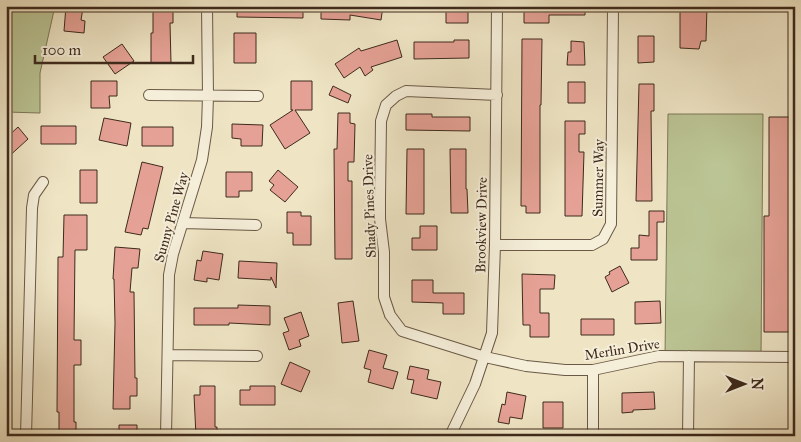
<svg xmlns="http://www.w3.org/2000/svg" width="801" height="442" viewBox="0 0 801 442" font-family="'IM FELL Great Primer',serif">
	<rect width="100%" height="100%" fill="#efe5c5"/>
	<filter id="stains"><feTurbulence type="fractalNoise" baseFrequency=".004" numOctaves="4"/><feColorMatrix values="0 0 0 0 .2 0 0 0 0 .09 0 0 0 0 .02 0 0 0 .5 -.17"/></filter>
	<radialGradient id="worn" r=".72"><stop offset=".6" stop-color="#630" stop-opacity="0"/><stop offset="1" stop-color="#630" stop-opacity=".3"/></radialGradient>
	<!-- green -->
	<path fill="#bbc494" stroke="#7c7758" d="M6,6H55L40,73V113L6,112Z
		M668,114H763L761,356H665Z"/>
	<!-- building -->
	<path fill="#e5a195" stroke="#3e2a1c" d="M66,6L83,8L81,20L85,21L84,33L64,31Z
		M153,6H173V23H170L171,63H151V33H153Z
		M237,6H303V18L237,17Z
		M321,6H383L381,20L350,15V20L321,19Z
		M446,6H468V23H446Z
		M524,6H585V15H549V23H524Z
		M680,6H707L706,41H701L699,49L680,48Z
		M234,33H256V63H234Z
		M638,36H654V62L638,63Z
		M522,39H542L541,105H540V213H526V206H521Z
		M397,40L402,57L371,67L373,70L365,76L360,67L344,78L335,64L359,48L361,51Z
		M454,40H469V58L414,59V42H454Z
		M571,41L584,42L585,65H567L568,52H571Z
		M122,44L134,61L115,74L103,57Z
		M91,81H117V96H109L110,108H91Z
		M291,81H312V110H295L310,133L285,149L270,125L293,110H291Z
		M568,82H585V103H568Z
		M639,84H654V111H651L652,201H636Z
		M333,86L351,95L348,103L329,95Z
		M338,113H350V123L355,124L354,162H348V181H352V259H335L334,149H337Z
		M406,114H432V117H470V131L406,130Z
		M769,117H795V332H764V216H769Z
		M104,118L131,123L127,146L99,140Z
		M565,121H585V134H579V152H584L582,216H565Z
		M232,124L263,125L262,146H241V139L232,138Z
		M41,126H76V144H41Z
		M18,127L28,139L6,159V138Z
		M142,127H173V146H142Z
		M407,149H424V214H406Z
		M450,149H466V189H467L468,213H451Z
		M142,162L163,167L148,229L143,228L141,235L125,232Z
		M80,170H97V203H80Z
		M278,170L298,187L285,202L270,190L274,185L269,181Z
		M226,172H252V191H239V197H226Z
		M649,211H664V222H657V260H631V248H639V235L649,236Z
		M287,212H301V216H311V245H293V233H287Z
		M64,215H87V250H75L74,340H81V365H74V422H76V436H59V412H57L58,257H63Z
		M420,226H437V250H412V238H420Z
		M115,247L140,249L138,268H132L130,292H134L135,378H137V396H130V409H113L115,323L114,279H113Z
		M203,251L223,254L219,280L207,278V282L194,280L197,260L201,261Z
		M239,261L277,263L276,288L271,277V280L238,278Z
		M620,266L629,283L612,292L605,277L610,274L609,272Z
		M522,274L555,275L554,289H540V313H549V337H530V325H523Z
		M412,280H433V293H464V314H443V303L412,302Z
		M353,301L359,341L342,343L338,303Z
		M660,301L661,323L635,324V302Z
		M238,305L270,306V325L229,323V325H194V308H238Z
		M301,312L309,336L299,340L301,346L289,350L283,333L289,331L284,318Z
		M581,319H614V335H581Z
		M369,350L387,355L383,368L398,372L393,389L368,382L371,370L364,368Z
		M290,362L310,371L301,392L281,384Z
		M410,366L429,370L427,379L441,382L437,399L411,393L414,380L407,379Z
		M200,386H215V427H217V436H196L194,395H200Z
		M250,386H275V405H240V390H250Z
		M507,392L526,396L522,419L510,417L509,424L498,422L502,404L505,405Z
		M654,392L655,409L633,410V412L622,413V393Z
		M543,402H563V428H543Z
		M119,425H137V436H119Z"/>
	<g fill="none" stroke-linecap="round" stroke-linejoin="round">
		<defs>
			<path id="minor" d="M149,95L258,96
				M497,95L406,91L396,96L386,105L381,121L380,198V219L384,252V297L390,315L402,331L485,357L526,366L565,370H593L659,356L795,357
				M183,223L256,225
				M495,245H592L603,239L611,224L613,6
				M168,355L257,356
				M26,436L32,208L34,195L43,182
				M166,436L169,275L173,254L202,160L207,127L208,96L207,6
				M450,436L475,384L492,333L495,245L497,6
				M593,436V370
				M688,436L689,356"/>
		</defs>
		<!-- minor casing -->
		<use href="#minor" stroke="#6a5946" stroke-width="12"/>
		<!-- minor -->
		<use href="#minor" stroke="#f5eed9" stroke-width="10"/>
	</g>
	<g text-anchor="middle" stroke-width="4" stroke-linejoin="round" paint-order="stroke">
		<!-- street labels -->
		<g font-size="14" fill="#3e2a1c" stroke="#f5eed9">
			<text transform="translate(598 178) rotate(-89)" y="5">Summer Way</text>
			<text transform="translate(369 206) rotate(-92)" y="5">Shady Pines Drive</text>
			<text transform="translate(171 217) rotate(-74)" y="5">Sunny Pine Way</text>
			<text transform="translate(481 225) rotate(-89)" y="5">Brookview Drive</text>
			<text transform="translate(622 349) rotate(-9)" y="5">Merlin Drive</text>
		</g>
	</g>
	<!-- margin -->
	<rect width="801" height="442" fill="none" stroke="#efe5c5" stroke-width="25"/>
	<rect x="8" y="8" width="786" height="427" fill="none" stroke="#3e2a1c" stroke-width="2.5"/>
	<rect x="12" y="12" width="776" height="417" fill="none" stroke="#3e2a1c"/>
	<!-- north arrow -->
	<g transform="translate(744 384) rotate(90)" stroke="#f5eed9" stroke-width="4" paint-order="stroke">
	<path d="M0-4L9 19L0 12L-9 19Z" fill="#3e2a1c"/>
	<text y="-8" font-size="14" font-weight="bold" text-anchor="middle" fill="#3e2a1c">N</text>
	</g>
	<!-- scale -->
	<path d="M35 55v8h158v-8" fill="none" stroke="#3e2a1c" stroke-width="2.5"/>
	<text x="42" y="55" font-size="15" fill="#3e2a1c" stroke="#f5eed9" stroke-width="4" paint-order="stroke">100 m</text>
	<rect width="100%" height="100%" filter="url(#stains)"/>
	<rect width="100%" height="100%" fill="url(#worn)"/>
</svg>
